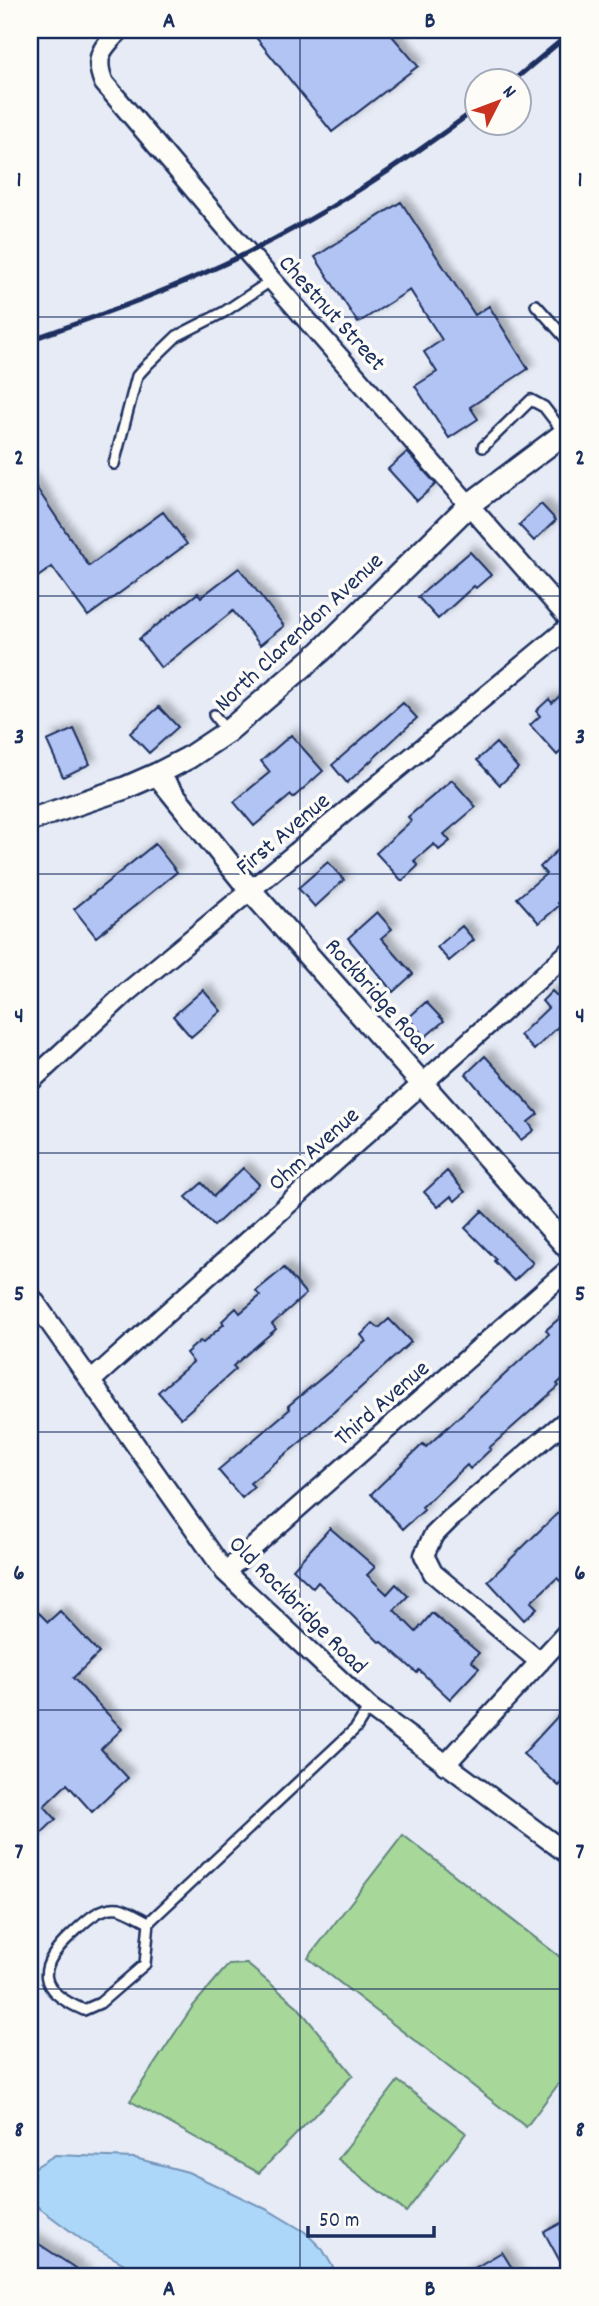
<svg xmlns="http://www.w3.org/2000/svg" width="599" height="2306" viewBox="0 0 599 2306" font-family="Dekko,sans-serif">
	<defs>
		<filter id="shadow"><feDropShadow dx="6" dy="-6" stdDeviation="3.5" flood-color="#0004"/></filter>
	</defs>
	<rect width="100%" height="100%" fill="#e6ebf6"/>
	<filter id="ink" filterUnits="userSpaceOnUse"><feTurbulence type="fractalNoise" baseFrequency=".0143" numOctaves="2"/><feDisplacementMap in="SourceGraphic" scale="14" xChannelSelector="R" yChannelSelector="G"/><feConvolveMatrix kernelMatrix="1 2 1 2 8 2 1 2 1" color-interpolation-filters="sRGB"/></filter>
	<g filter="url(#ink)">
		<!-- green -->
		<path fill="#a7d89a" stroke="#61847c" stroke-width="2" d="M403,1835L569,1964V2070L526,2127L308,1958Z
			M247,1964L297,2006L353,2075L259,2173L130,2101L193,2006L228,1965Z
			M398,2081L466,2133L406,2212L338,2159Z"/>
		<!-- water -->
		<path fill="#add7f8" stroke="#7394ba" stroke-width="2" d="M55,2155L135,2158L188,2172L268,2210L305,2232L323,2250L338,2276H146L85,2242L34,2204V2168Z"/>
		<!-- building -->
		<path fill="#b2c4f4" stroke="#1b2f5e" stroke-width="2" filter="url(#shadow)" d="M250,30H387L418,66L332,132Z
			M401,202L475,315L489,306L528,369L470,407L478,419L449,438L415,386L437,372L424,352L442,340L410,290L358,323L315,257Z
			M407,452L436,484L417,501L388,469Z
			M30,478L89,566L163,512L187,544L88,616L52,567L35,579L30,570Z
			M541,504L556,520L534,541L519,525Z
			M470,552L491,575L476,588L474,586L438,619L418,597Z
			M239,568L284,626L260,645L233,611L161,668L139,639L198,593L201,597Z
			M569,688V744L557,755L530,725L540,716L536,711L549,699L552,703Z
			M403,703L417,718L347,783L332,765Z
			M159,707L178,727L149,753L130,733Z
			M74,729L90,764L63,777L47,741Z
			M291,735L323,771L293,798L291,795L254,826L234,802L270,772L261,761Z
			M496,743L518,768L500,785L477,760Z
			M452,780L476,807L444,834L450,841L439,850L434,844L414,861L418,866L402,881L376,853L411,821L408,817Z
			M569,839V893L558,903L560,905L539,923L517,898L546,874L540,867Z
			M155,844L177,872L96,937L74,909Z
			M328,862L344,880L315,907L298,888Z
			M377,912L392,929L381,938L413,974L393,992L348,938Z
			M462,926L474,940L449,961L437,947Z
			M203,990L221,1011L191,1037L173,1016Z
			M552,991L569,1008V1016L534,1050L520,1035L548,1008L542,1001Z
			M426,1002L444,1021L425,1037L408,1018Z
			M485,1056L538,1114L528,1122L534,1130L521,1140L466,1074Z
			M243,1168L259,1184L214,1226L186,1197L202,1183L214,1196Z
			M447,1171L465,1192L455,1201L451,1196L438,1207L424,1192Z
			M482,1211L533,1263L514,1281L494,1261L496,1259L465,1228Z
			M284,1268L306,1294L272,1324L276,1329L233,1366L236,1369L181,1418L158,1392L193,1362L186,1353L200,1341L203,1343L224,1324L222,1321L236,1308L240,1313L260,1296L256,1291Z
			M561,1317L569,1326V1373L557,1384L559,1386L489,1448L491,1449L470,1469L467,1465L422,1507L424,1510L403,1529L371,1494L423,1444L426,1447L549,1334L546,1330Z
			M389,1319L411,1342L303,1440L250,1483L254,1487L242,1498L218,1470L290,1409L288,1406L366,1341L361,1335L373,1323L379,1328Z
			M569,1502V1573L560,1581L557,1578L531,1602L537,1608L524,1620L488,1581Z
			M330,1528L375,1567L367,1575L387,1594L396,1584L408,1596L394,1610L416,1632L432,1613L479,1653L471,1661L479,1668L450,1699L419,1670L417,1673L381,1641L379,1642L318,1582L313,1588L293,1569Z
			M60,1611L99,1653L73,1678L122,1729L101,1749L128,1778L92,1812L67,1784L44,1806L56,1819L30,1844V1622L39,1613L48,1622Z
			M569,1704V1756L562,1763L569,1769V1775L559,1786L523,1754Z
			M569,2219V2276H568L544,2232Z
			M30,2238L87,2276H30Z
			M502,2252L517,2276H461Z"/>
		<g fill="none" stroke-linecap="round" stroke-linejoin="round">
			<defs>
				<path id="service" d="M536,305L569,342
					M483,447L531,400L544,407L564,433
					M114,464L137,376L148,364L177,336L224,312L272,280
					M214,715L227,732
					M149,1922C140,1918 128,1910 119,1908C100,1905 84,1923 72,1934C36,1967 36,1990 84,2010L100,2003L145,1964L149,1922L356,1728L369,1707"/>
				<path id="minor" d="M120,30C102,48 93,57 104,83L234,237L569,619
					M30,1082L126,993L569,627
					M30,1295L225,1572L369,1707L569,1855
					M91,1381L569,952
					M225,1572L569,1269
					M540,1662L433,1573L424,1555L433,1536L450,1519L563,1423L569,1431
					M445,1765L569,1630"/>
				<path id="tertiary" d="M157,774L251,891L569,1249
					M30,820L125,788L157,774L188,758L227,732L320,652L470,504L569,430"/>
			</defs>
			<!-- service casing -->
			<use href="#service" stroke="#1b2f5e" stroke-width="14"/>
			<!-- minor casing -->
			<use href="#minor" stroke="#1b2f5e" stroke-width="23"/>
			<!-- tertiary casing -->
			<use href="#tertiary" stroke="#1b2f5e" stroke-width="26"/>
			<!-- service -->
			<use href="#service" stroke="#fdfcf7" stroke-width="9"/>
			<!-- minor -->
			<use href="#minor" stroke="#fdfcf7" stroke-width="18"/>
			<!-- tertiary -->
			<use href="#tertiary" stroke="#fdfcf7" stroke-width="21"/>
			<!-- rail -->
			<path stroke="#1b2f5e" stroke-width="5" d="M514,80L569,34
				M30,340C103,314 177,288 247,253C328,213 404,163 476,109"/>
		</g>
	</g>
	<!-- grid -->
	<path fill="none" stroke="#1b2f5e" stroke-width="2" stroke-opacity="0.55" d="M300,30V2276M30,317H569M30,596H569M30,874H569M30,1153H569M30,1432H569M30,1710H569M30,1989H569"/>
	<g text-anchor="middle" stroke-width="7" stroke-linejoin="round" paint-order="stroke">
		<!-- street labels -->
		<g font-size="24" fill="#1b2f5e" stroke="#fdfcf7">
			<text transform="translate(333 312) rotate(48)" y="8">Chestnut Street</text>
			<text transform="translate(298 631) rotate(-43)" y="8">North Clarendon Avenue</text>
			<text transform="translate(282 833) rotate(-40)" y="8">First Avenue</text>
			<text transform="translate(380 996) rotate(48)" y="8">Rockbridge Road</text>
			<text transform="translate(313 1148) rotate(-42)" y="8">Ohm Avenue</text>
			<text transform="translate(381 1402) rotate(-41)" y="8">Third Avenue</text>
			<text transform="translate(299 1604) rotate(45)" y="8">Old Rockbridge Road</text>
		</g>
	</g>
	<!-- margin -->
	<rect width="599" height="2306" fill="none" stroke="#fdfcf7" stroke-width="77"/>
	<!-- north arrow -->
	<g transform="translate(498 102) rotate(48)"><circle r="33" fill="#fdfcf7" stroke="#a3aaba" stroke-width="2"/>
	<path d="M0-5L12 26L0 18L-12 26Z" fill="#c8321e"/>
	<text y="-10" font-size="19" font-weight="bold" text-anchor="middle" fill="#1b2f5e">N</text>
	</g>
	<!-- scale -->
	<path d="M308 2226v10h126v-10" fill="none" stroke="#1b2f5e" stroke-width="3.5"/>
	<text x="319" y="2226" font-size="21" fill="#1b2f5e" stroke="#fdfcf7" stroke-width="5" paint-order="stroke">50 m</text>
	<rect x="38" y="38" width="522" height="2230" fill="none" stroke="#1b2f5e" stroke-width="2.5"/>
	<g font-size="23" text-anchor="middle" font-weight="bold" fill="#1b2f5e">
		<text x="169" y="27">A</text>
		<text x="430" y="27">B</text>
		<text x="19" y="186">1</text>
		<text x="580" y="186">1</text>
		<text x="19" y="464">2</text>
		<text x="580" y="464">2</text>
		<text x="19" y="743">3</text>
		<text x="580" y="743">3</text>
		<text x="19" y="1022">4</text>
		<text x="580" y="1022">4</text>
		<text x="19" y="1300">5</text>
		<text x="580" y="1300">5</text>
		<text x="19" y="1579">6</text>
		<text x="580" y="1579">6</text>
		<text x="19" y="1858">7</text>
		<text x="580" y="1858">7</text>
		<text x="19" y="2136">8</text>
		<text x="580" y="2136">8</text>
		<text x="169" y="2295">A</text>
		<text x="430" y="2295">B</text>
	</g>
</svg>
